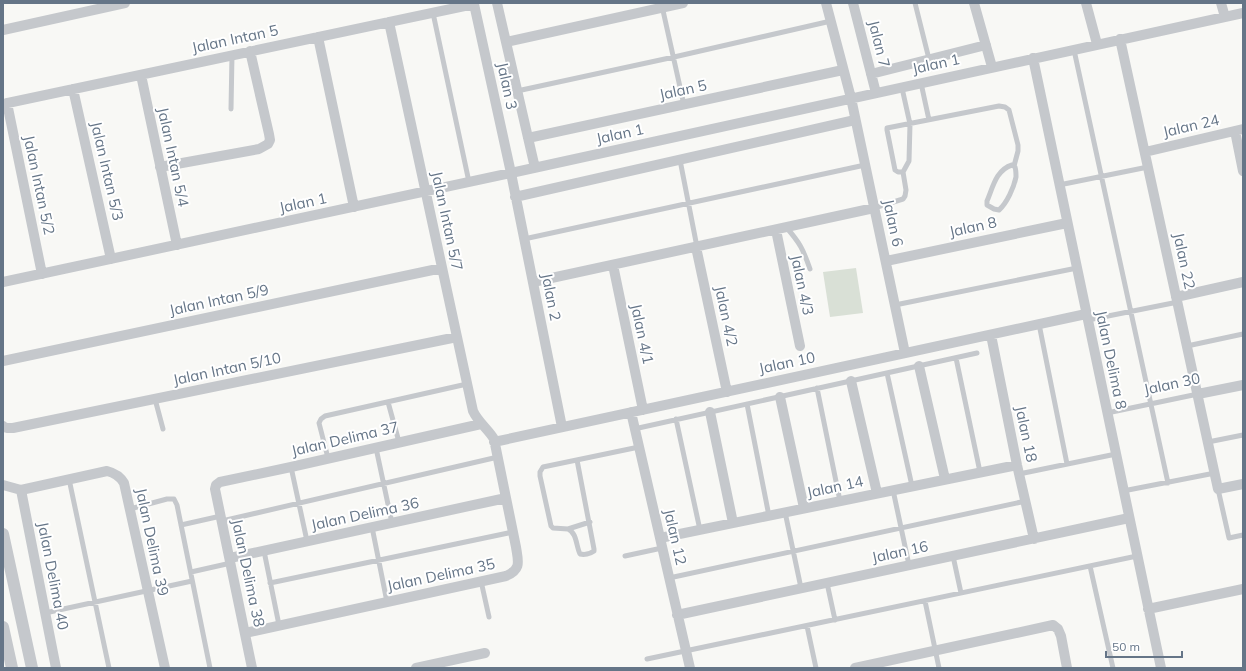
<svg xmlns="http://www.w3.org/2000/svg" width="1246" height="671" viewBox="0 0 1246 671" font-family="Mulish,sans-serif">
	<rect width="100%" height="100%" fill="#f8f8f5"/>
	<!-- green -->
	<path fill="#d9e0d6" d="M856,268L863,313L830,317L823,272Z"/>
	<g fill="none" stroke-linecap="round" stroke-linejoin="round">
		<!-- service -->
		<path stroke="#c5c8cc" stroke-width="5" d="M915,3L929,59
			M662,6L684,105
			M433,13L469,182
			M1074,50L1168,483
			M921,83L929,120
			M517,91L674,57L831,21
			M231,109L232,55
			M680,160L697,247
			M1012,165L1015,167C1016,170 1016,174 1016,177C1014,187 1007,203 999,210L994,209L987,205V201C993,187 996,170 1012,165Z
			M903,172H898L895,170L887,130V128L999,106L1005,107L1009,110L1018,145V151L1014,166
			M1059,185L1148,167
			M874,208L903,199L905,196L906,190L903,172L909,161L910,124L902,88
			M786,227C800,243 803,249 810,269
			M524,239L865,165
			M895,305L1077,268
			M1088,320L1178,302
			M1039,324L1067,464
			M1187,346L1243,334
			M956,358L980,472
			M887,373L912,486
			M817,388L840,501
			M155,399L163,429
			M388,402L399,442
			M747,404L769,516
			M1107,413L1198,394
			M676,419L700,530
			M634,429L977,353
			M1208,442L1243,435
			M376,448L392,523
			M328,458L319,423L321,419L325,416L467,384
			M291,467L307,541
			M1019,474L1116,454
			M69,479L109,668
			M1218,489L1229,538L1243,535
			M893,490L909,565
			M1123,491L1215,473
			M130,509L167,499H174L177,505L210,668
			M785,512L801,588
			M222,521L498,457
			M590,522L568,529L553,528L551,526L540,476V472L543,467L639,447
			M181,525L221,516
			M372,527L387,602
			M568,529C577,533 576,546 580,554C584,555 590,554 594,551V549L577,460
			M264,551L279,625
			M625,556L662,548
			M953,556L961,593
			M1090,566L1113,668
			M191,572L231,563
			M669,578L1026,501
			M481,581L489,617
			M270,583L513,532
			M827,583L835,620
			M925,601L939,668
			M45,613L192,581
			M807,626L816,668
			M647,659L1137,556"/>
		<!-- minor -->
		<path stroke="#c5c8cc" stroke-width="10" d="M497,3L535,168
			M826,3L851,98L905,353
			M853,3L876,93
			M974,3L992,67
			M1086,3L1097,44
			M1221,3L1225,17
			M3,30L125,3
			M318,37L354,207
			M1120,39L1218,489L1243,484
			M506,42L683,3
			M1033,58L1161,668
			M871,74L986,45
			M141,75L177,245
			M73,89L111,259
			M7,103L42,274
			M3,104L474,4L511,173L562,427
			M1235,131L1243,171
			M528,138L843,70
			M1145,152L1243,129
			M160,167L259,149L268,144L270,140L269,134L250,51
			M515,197L855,120
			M776,230L800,346
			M696,247L727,392
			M886,261L1067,223
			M613,265L643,410
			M3,282L511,173L1243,13
			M533,282L874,208
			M1176,297L1243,282
			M991,335L1017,465L1034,539
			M3,361L442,268
			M919,366L945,479
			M851,381L877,493
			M1198,394L1243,385
			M780,397L804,508
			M631,412L690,668
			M710,412L733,523
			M3,426C6,429 9,428 13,428L457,337
			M494,442L1086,314
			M3,485L21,490L107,471C115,473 120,476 124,483L165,668
			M21,490L56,668
			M660,538L1017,465
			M230,558L506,498
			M1148,609L1243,589
			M677,615L1129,518
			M245,633L506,576C522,569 518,561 516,547L494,439C488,429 478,422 473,411L389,22
			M252,668L215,489L216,485L220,482L291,467L481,424
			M416,668L485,653
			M855,668L1053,625L1058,629L1061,636L1067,668"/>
		<!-- tertiary -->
		<path stroke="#c5c8cc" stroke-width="12" d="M3,534L32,668
			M3,627L12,668"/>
	</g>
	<g text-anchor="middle" stroke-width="4" stroke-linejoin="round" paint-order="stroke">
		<!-- street labels -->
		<g font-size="15" fill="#657587" stroke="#fff">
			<text transform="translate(235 39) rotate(-12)" y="5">Jalan Intan 5</text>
			<text transform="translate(879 44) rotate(76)" y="5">Jalan 7</text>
			<text transform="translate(936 64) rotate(-12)" y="5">Jalan 1</text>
			<text transform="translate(507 86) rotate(78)" y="5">Jalan 3</text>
			<text transform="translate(683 90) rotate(-12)" y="5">Jalan 5</text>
			<text transform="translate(1191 126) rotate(-13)" y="5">Jalan 24</text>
			<text transform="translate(620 134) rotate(-12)" y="5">Jalan 1</text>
			<text transform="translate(173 157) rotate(78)" y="5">Jalan Intan 5/4</text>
			<text transform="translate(107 171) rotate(77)" y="5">Jalan Intan 5/3</text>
			<text transform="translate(39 185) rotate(78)" y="5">Jalan Intan 5/2</text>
			<text transform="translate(303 203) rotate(-12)" y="5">Jalan 1</text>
			<text transform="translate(447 221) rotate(78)" y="5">Jalan Intan 5/7</text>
			<text transform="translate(893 223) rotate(78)" y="5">Jalan 6</text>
			<text transform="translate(973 227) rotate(-12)" y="5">Jalan 8</text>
			<text transform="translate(1184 261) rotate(78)" y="5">Jalan 22</text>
			<text transform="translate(802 285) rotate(78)" y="5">Jalan 4/3</text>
			<text transform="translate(551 297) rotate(79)" y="5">Jalan 2</text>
			<text transform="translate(219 300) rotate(-12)" y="5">Jalan Intan 5/9</text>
			<text transform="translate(726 316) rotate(78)" y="5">Jalan 4/2</text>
			<text transform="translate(642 334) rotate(78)" y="5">Jalan 4/1</text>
			<text transform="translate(1111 360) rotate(78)" y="5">Jalan Delima 8</text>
			<text transform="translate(787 363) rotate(-12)" y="5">Jalan 10</text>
			<text transform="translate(227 369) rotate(-12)" y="5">Jalan Intan 5/10</text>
			<text transform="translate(1172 384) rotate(-12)" y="5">Jalan 30</text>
			<text transform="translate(1026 434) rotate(78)" y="5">Jalan 18</text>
			<text transform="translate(345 439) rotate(-13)" y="5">Jalan Delima 37</text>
			<text transform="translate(835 487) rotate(-12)" y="5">Jalan 14</text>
			<text transform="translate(365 514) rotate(-12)" y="5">Jalan Delima 36</text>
			<text transform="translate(675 537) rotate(77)" y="5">Jalan 12</text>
			<text transform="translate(152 542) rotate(78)" y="5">Jalan Delima 39</text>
			<text transform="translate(900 552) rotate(-12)" y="5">Jalan 16</text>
			<text transform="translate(248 573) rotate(78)" y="5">Jalan Delima 38</text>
			<text transform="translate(441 575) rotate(-12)" y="5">Jalan Delima 35</text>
			<text transform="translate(53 576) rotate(79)" y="5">Jalan Delima 40</text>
		</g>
	</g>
	<!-- border -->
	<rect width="1246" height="671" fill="none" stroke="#657587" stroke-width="8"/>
	<!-- scale -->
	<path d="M1106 651v6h76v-6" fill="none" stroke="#657587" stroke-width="2"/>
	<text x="1112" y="651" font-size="12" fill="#657587" stroke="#ffffff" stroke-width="3" paint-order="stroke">50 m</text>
</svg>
